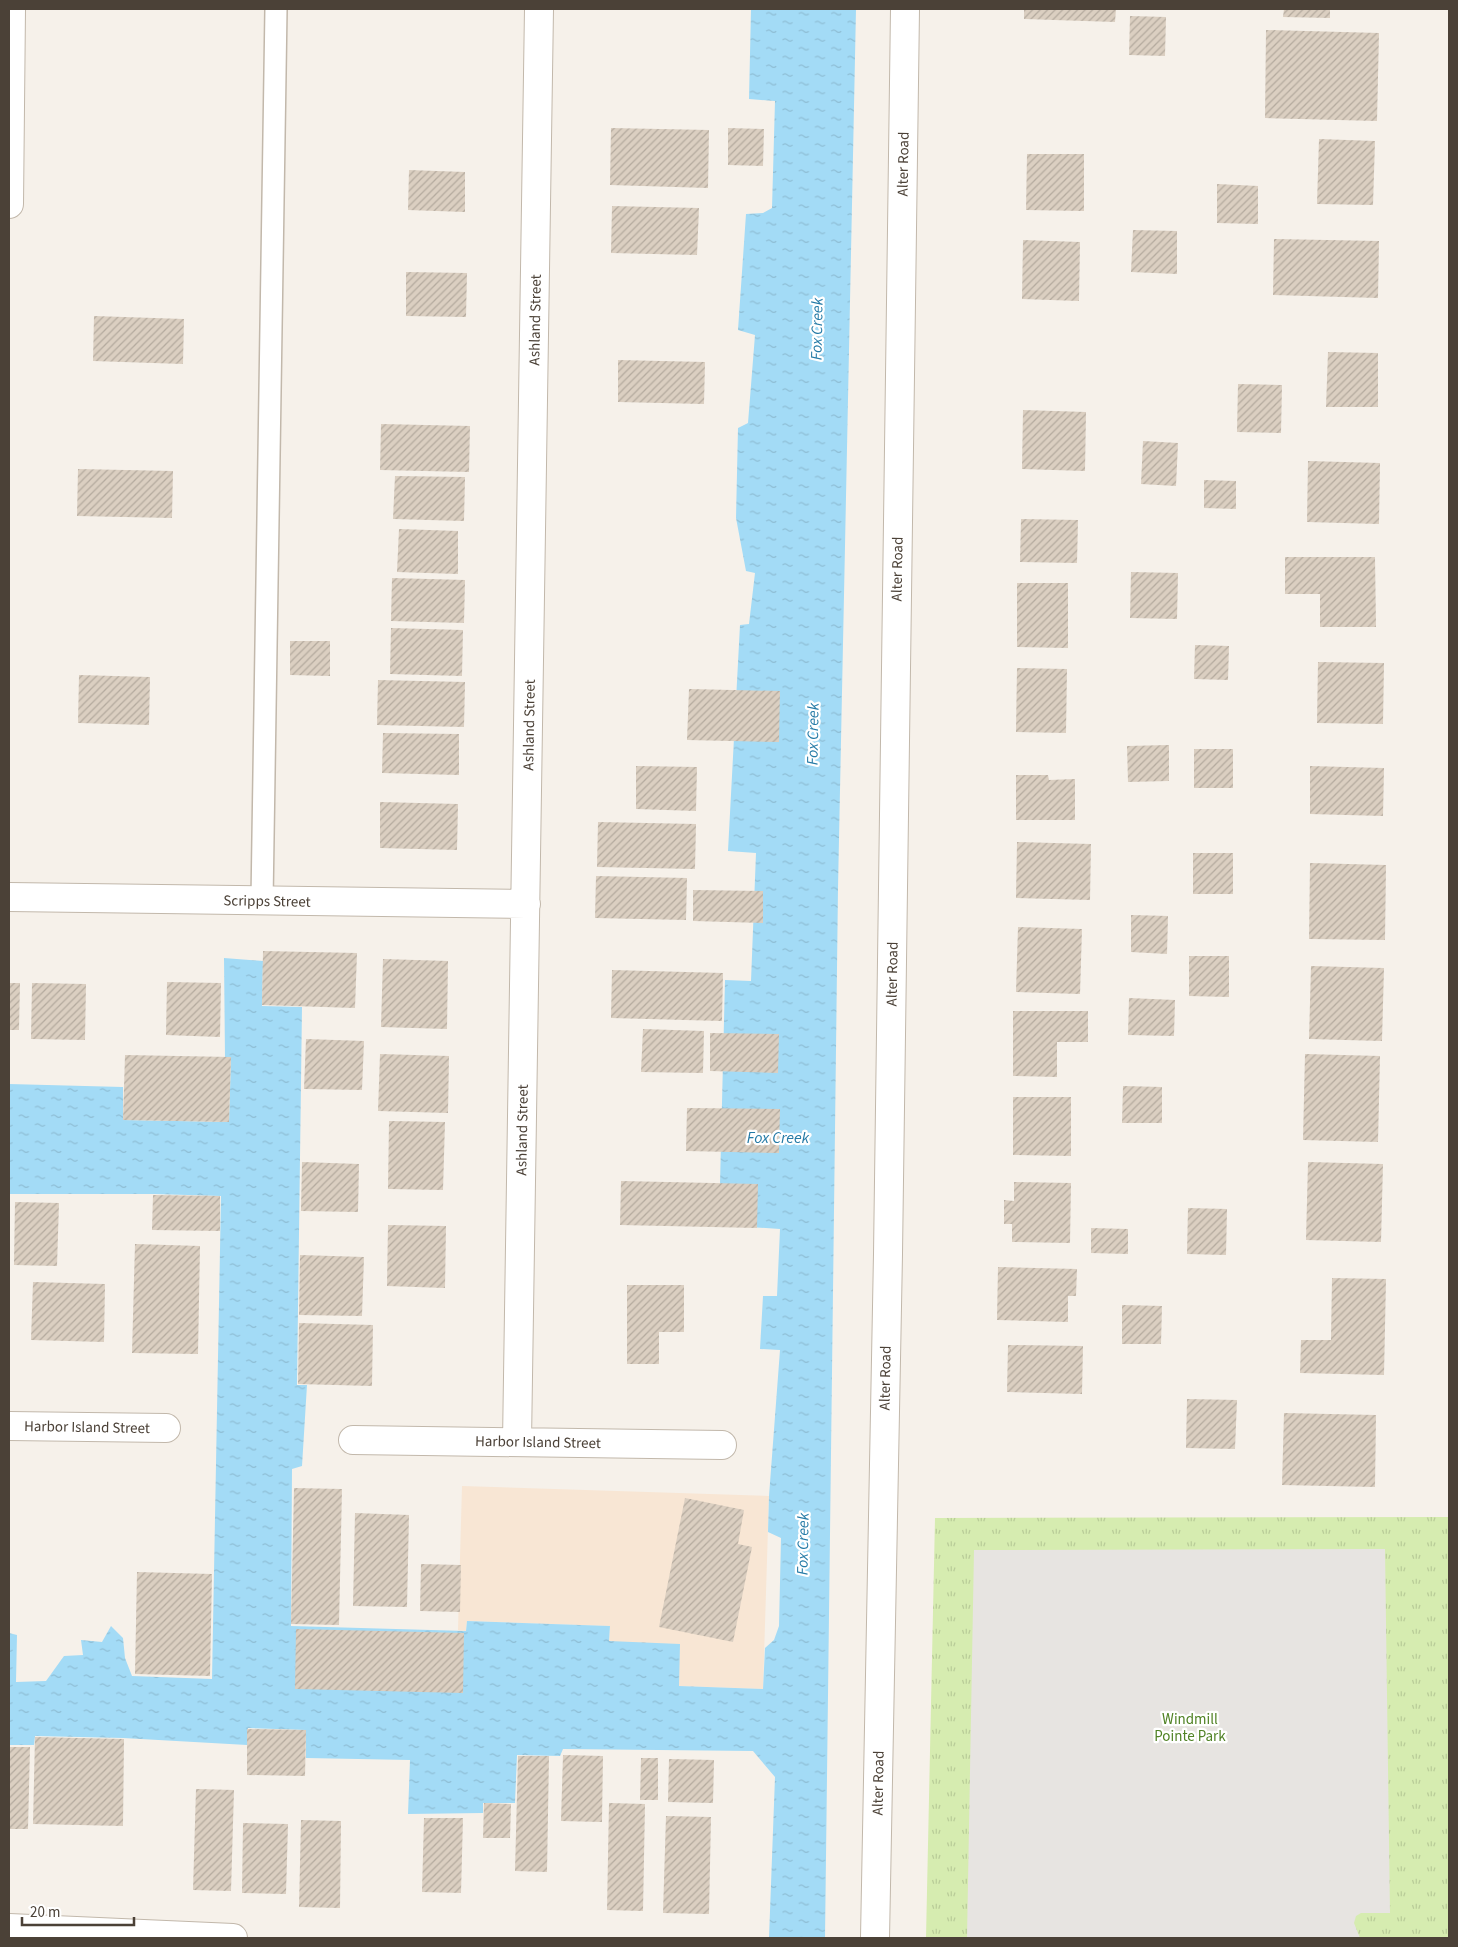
<svg xmlns="http://www.w3.org/2000/svg" width="1458" height="1947" viewBox="0 0 1458 1947" font-family="'Source Sans 3',sans-serif">
	<defs>
		<pattern id="grass-tufts" width="24" height="20" patternUnits="userSpaceOnUse" patternTransform="scale(1.25)"><rect width="24" height="20" fill="#d6ecb0"/><path d="M3 7l-1-3M5 7V3M7 7l1-3M15 17l-1-3M17 17v-4M19 17l1-3" fill="none" stroke="#b9cc98"/></pattern>
		<pattern id="water-ripples" width="26" height="14" patternUnits="userSpaceOnUse" patternTransform="scale(1.25)"><rect width="26" height="14" fill="#a3dbf6"/><path d="M2 4q2-2 4 0t4 0M15 11q2-2 4 0t4 0" fill="none" stroke="#8ebdd4"/></pattern>
		<pattern id="building-hatch" width="6" height="6" patternUnits="userSpaceOnUse" patternTransform="scale(1.25)"><rect width="6" height="6" fill="#dbcfc1"/><path d="M-1 1l2-2M0 6l6-6M5 7l2-2" fill="none" stroke="#b4aa9e"/></pattern>
	</defs>
	<rect width="100%" height="100%" fill="#f6f1ea"/>
	<!-- commercial -->
	<path fill="#f8e6d4" d="M462,1486L769,1496L763,1689L679,1686L609,1641L610,1626L467,1621L466,1631L458,1630Z"/>
	<!-- grass -->
	<path fill="url(#grass-tufts)" d="M1449,1517V1938H926L935,1518Z"/>
	<!-- parking -->
	<path fill="#e7e4e1" d="M1385,1549L1390,1913H1361L1356,1916L1354,1923L1360,1938H967L974,1550Z"/>
	<!-- water -->
	<path fill="url(#water-ripples)" d="M751,9H856L838,888L825,1938H769L775,1777L753,1751L563,1749L560,1756L517,1755L515,1803H483V1813L408,1814L410,1760L306,1758V1730L248,1728L247,1745L123,1738L35,1736L34,1745H9V1633L17,1635L16,1682L46,1681L64,1656L83,1655L81,1640L102,1642L111,1626L123,1638L125,1658L132,1676L212,1679L221,1196L154,1194H9V1084L123,1087V1120L229,1122L231,1057H225L224,958L263,961L262,1006L302,1007L297,1385H307L302,1466L292,1469L291,1626L466,1631L467,1621L610,1626L609,1641L680,1644L679,1686L763,1689L765,1648L774,1640L779,1626L781,1538L768,1532L769,1496L780,1350L760,1349L763,1296H777L780,1229L719,1225L725,980L751,981L756,853L728,851L740,625L749,624L755,573L746,571L736,518L738,428L748,423L755,335L738,330L746,214L763,213L772,208L775,101L749,99Z"/>
	<!-- building -->
	<path fill="url(#building-hatch)" d="M1024,9H1116L1115,22L1024,19Z
		M1284,9H1330V18L1283,17Z
		M1130,16L1166,17L1165,56L1129,55Z
		M1266,30L1379,33L1377,121L1265,118Z
		M611,128L709,130L708,188L610,185Z
		M728,128L764,129L763,166L728,165Z
		M1319,139L1375,141L1373,205L1317,204Z
		M1027,154H1084V211L1026,210Z
		M409,170L465,172V212L408,210Z
		M1217,184L1258,186V224L1217,223Z
		M612,206L699,208L697,255L611,253Z
		M1133,230L1177,231V274L1131,272Z
		M1274,239L1379,241L1378,298L1273,295Z
		M1023,240L1080,242L1079,301L1022,299Z
		M406,272L467,273L466,317L406,316Z
		M94,316L184,319L183,364L93,361Z
		M1328,352L1378,353V407H1326Z
		M618,360L705,362L704,404L618,402Z
		M1238,384L1282,385L1281,433L1237,432Z
		M1023,410L1086,412L1085,471L1022,469Z
		M381,424L470,426L469,472L380,470Z
		M1143,441L1178,443L1176,486L1141,484Z
		M1308,461L1380,463L1379,524L1307,522Z
		M78,469L173,471L172,518L77,516Z
		M395,476L465,477L464,521L393,519Z
		M1204,480L1236,481V509L1204,508Z
		M1021,519L1078,520L1077,563L1020,562Z
		M399,529L458,531V574L397,572Z
		M1285,557H1375L1376,627H1320V594H1285Z
		M1131,572L1178,573L1177,619L1130,618Z
		M392,578L465,580L464,623L391,621Z
		M1017,583H1068V648L1017,647Z
		M391,628L463,630L462,676L390,674Z
		M290,641H330V676L290,675Z
		M1195,645L1229,646L1228,680L1194,679Z
		M1318,662L1384,663L1383,724L1317,723Z
		M1017,668L1067,669L1066,733L1016,732Z
		M79,675L150,677L149,725L78,723Z
		M378,680L465,682L464,727L377,725Z
		M689,689L780,691L779,742L687,740Z
		M383,733L459,734V775L382,773Z
		M1169,745V781L1128,782L1127,746Z
		M1194,749H1233V788H1194Z
		M636,766L697,767L696,811L636,809Z
		M1310,766L1384,768L1383,816L1310,814Z
		M1016,775H1048L1049,780L1075,779V820H1016Z
		M380,802L458,804L457,850L380,848Z
		M598,822L696,824L695,869L597,867Z
		M1017,842L1091,844L1090,900L1016,898Z
		M1193,853H1233V894H1193Z
		M1310,863L1386,865L1385,940L1309,939Z
		M596,876L687,878L686,920L595,918Z
		M693,890L763,891V923L693,921Z
		M1131,915L1168,916L1167,954L1131,952Z
		M1018,927L1082,929L1080,994L1016,992Z
		M263,951L357,953L355,1008L262,1005Z
		M1189,956H1229V997L1189,996Z
		M383,959L448,961L447,1029L381,1027Z
		M1311,966L1384,968L1382,1041L1309,1039Z
		M612,970L723,973L722,1021L611,1018Z
		M167,982L221,983L220,1037L166,1035Z
		M9,983H20L19,1030H9Z
		M32,983L86,984L85,1040L31,1039Z
		M1129,998L1175,1000L1174,1036L1128,1035Z
		M1013,1011H1088V1042H1057V1077L1013,1076Z
		M643,1029L704,1031L703,1073L641,1072Z
		M710,1033L779,1034L778,1073L710,1071Z
		M306,1039L364,1041L362,1090L304,1089Z
		M380,1054L449,1056L448,1113L378,1111Z
		M1305,1054L1380,1056L1378,1142L1303,1140Z
		M125,1055L231,1057L229,1122L123,1120Z
		M1123,1086L1162,1087V1123H1122Z
		M1013,1097H1071V1156L1013,1155Z
		M687,1108L780,1109L779,1153L686,1151Z
		M389,1121L445,1122L443,1190L388,1189Z
		M302,1162L359,1164L358,1212L301,1211Z
		M1308,1162L1383,1164L1381,1242L1306,1240Z
		M621,1181L758,1184L757,1228L620,1225Z
		M1014,1182L1071,1183L1070,1243L1012,1242V1224H1004V1200L1014,1201Z
		M153,1195L220,1196V1231L152,1230Z
		M15,1202L59,1203L57,1266L14,1265Z
		M1188,1208L1227,1209L1226,1255L1187,1254Z
		M388,1225L446,1226L445,1288L387,1286Z
		M1091,1228L1128,1229V1254L1091,1253Z
		M135,1244L200,1246L198,1354L132,1353Z
		M300,1255L364,1257L362,1316L299,1315Z
		M998,1267L1077,1269L1076,1296H1068V1322L997,1320Z
		M1332,1278L1386,1279L1384,1375L1300,1373L1301,1340H1331Z
		M33,1282L105,1284L104,1342L31,1340Z
		M627,1285H684V1332H659V1364H627Z
		M1122,1305L1162,1306L1161,1344H1122Z
		M299,1323L373,1325L372,1386L298,1384Z
		M1008,1345L1083,1346L1082,1394L1007,1392Z
		M1187,1399L1237,1400L1235,1449L1186,1448Z
		M1284,1413L1376,1415L1375,1487L1282,1485Z
		M294,1488L342,1489L339,1625L291,1624Z
		M685,1498L744,1510L738,1544L752,1547L733,1642L659,1627Z
		M355,1513L409,1515L407,1607L353,1606Z
		M421,1564L461,1565L460,1612L420,1611Z
		M137,1572L212,1574L210,1676L135,1674Z
		M296,1629L464,1633L463,1693L295,1689Z
		M247,1729L306,1730L305,1776L247,1775Z
		M35,1737L124,1739L123,1826L33,1824Z
		M9,1747H30L28,1829H9Z
		M563,1755L603,1756L602,1822L561,1821Z
		M518,1756H549L547,1872L515,1871Z
		M641,1758H658V1800H640Z
		M669,1759L714,1760L713,1803L668,1802Z
		M196,1789L234,1790L231,1891L193,1890Z
		M484,1803L511,1804L510,1838H483Z
		M609,1803L645,1804L643,1911L607,1910Z
		M666,1816L711,1817L709,1914L663,1913Z
		M424,1818H463L461,1893L422,1892Z
		M301,1820L341,1821L340,1908L299,1907Z
		M243,1823L288,1824L286,1894L242,1893Z"/>
	<g fill="none" stroke-linecap="round" stroke-linejoin="round">
		<defs>
			<path id="service" d="M262,901L276,9"/>
			<path id="minor" d="M9,204L11,9
				M9,897L526,904
				M9,1426L166,1428
				M353,1440L722,1445
				M517,1442L539,9
				M9,1928L233,1938
				M875,1938L888,1254L905,9"/>
		</defs>
		<!-- service casing -->
		<use href="#service" stroke="#c2b8ab" stroke-width="24"/>
		<!-- minor casing -->
		<use href="#minor" stroke="#c2b8ab" stroke-width="30"/>
		<!-- service -->
		<use href="#service" stroke="#fff" stroke-width="21"/>
		<!-- minor -->
		<use href="#minor" stroke="#fff" stroke-width="28"/>
	</g>
	<g text-anchor="middle" stroke-width="4.5" stroke-linejoin="round" paint-order="stroke">
		<!-- street labels -->
		<g font-size="15" fill="#4b4137" stroke="#fff">
			<text transform="translate(903 164) rotate(-89)" y="5">Alter Road</text>
			<text transform="translate(535 320) rotate(-89)" y="5">Ashland Street</text>
			<text transform="translate(897 569) rotate(-89)" y="5">Alter Road</text>
			<text transform="translate(529 725) rotate(-89)" y="5">Ashland Street</text>
			<text transform="translate(267 901) rotate(1)" y="5">Scripps Street</text>
			<text transform="translate(892 974) rotate(-89)" y="5">Alter Road</text>
			<text transform="translate(522 1130) rotate(-89)" y="5">Ashland Street</text>
			<text transform="translate(885 1378) rotate(-89)" y="5">Alter Road</text>
			<text transform="translate(87 1427) rotate(1)" y="5">Harbor Island Street</text>
			<text transform="translate(538 1442) rotate(1)" y="5">Harbor Island Street</text>
			<text transform="translate(878 1783) rotate(-89)" y="5">Alter Road</text>
		</g>
		<!-- park labels -->
		<g font-size="15" fill="#508225" stroke="#fff">
			<text x="1190" y="1724">Windmill<tspan x="1190" dy="17">Pointe Park</tspan></text>
		</g>
		<!-- water labels -->
		<g font-size="16" font-style="italic" fill="#247aa6" stroke="#fff">
			<text transform="translate(816 329) rotate(-89)" y="6">Fox Creek</text>
			<text transform="translate(812 734) rotate(-89)" y="6">Fox Creek</text>
			<text x="778" y="1143">Fox Creek</text>
			<text transform="translate(802 1544) rotate(-89)" y="6">Fox Creek</text>
		</g>
	</g>
	<!-- border -->
	<rect width="1458" height="1947" fill="none" stroke="#4b4137" stroke-width="20"/>
	<!-- scale -->
	<path d="M22 1917v8h112v-8" fill="none" stroke="#4b4137" stroke-width="2.5"/>
	<text x="30" y="1917" font-size="15" fill="#4b4137" stroke="#ffffff" stroke-width="4" paint-order="stroke">20 m</text>
</svg>
